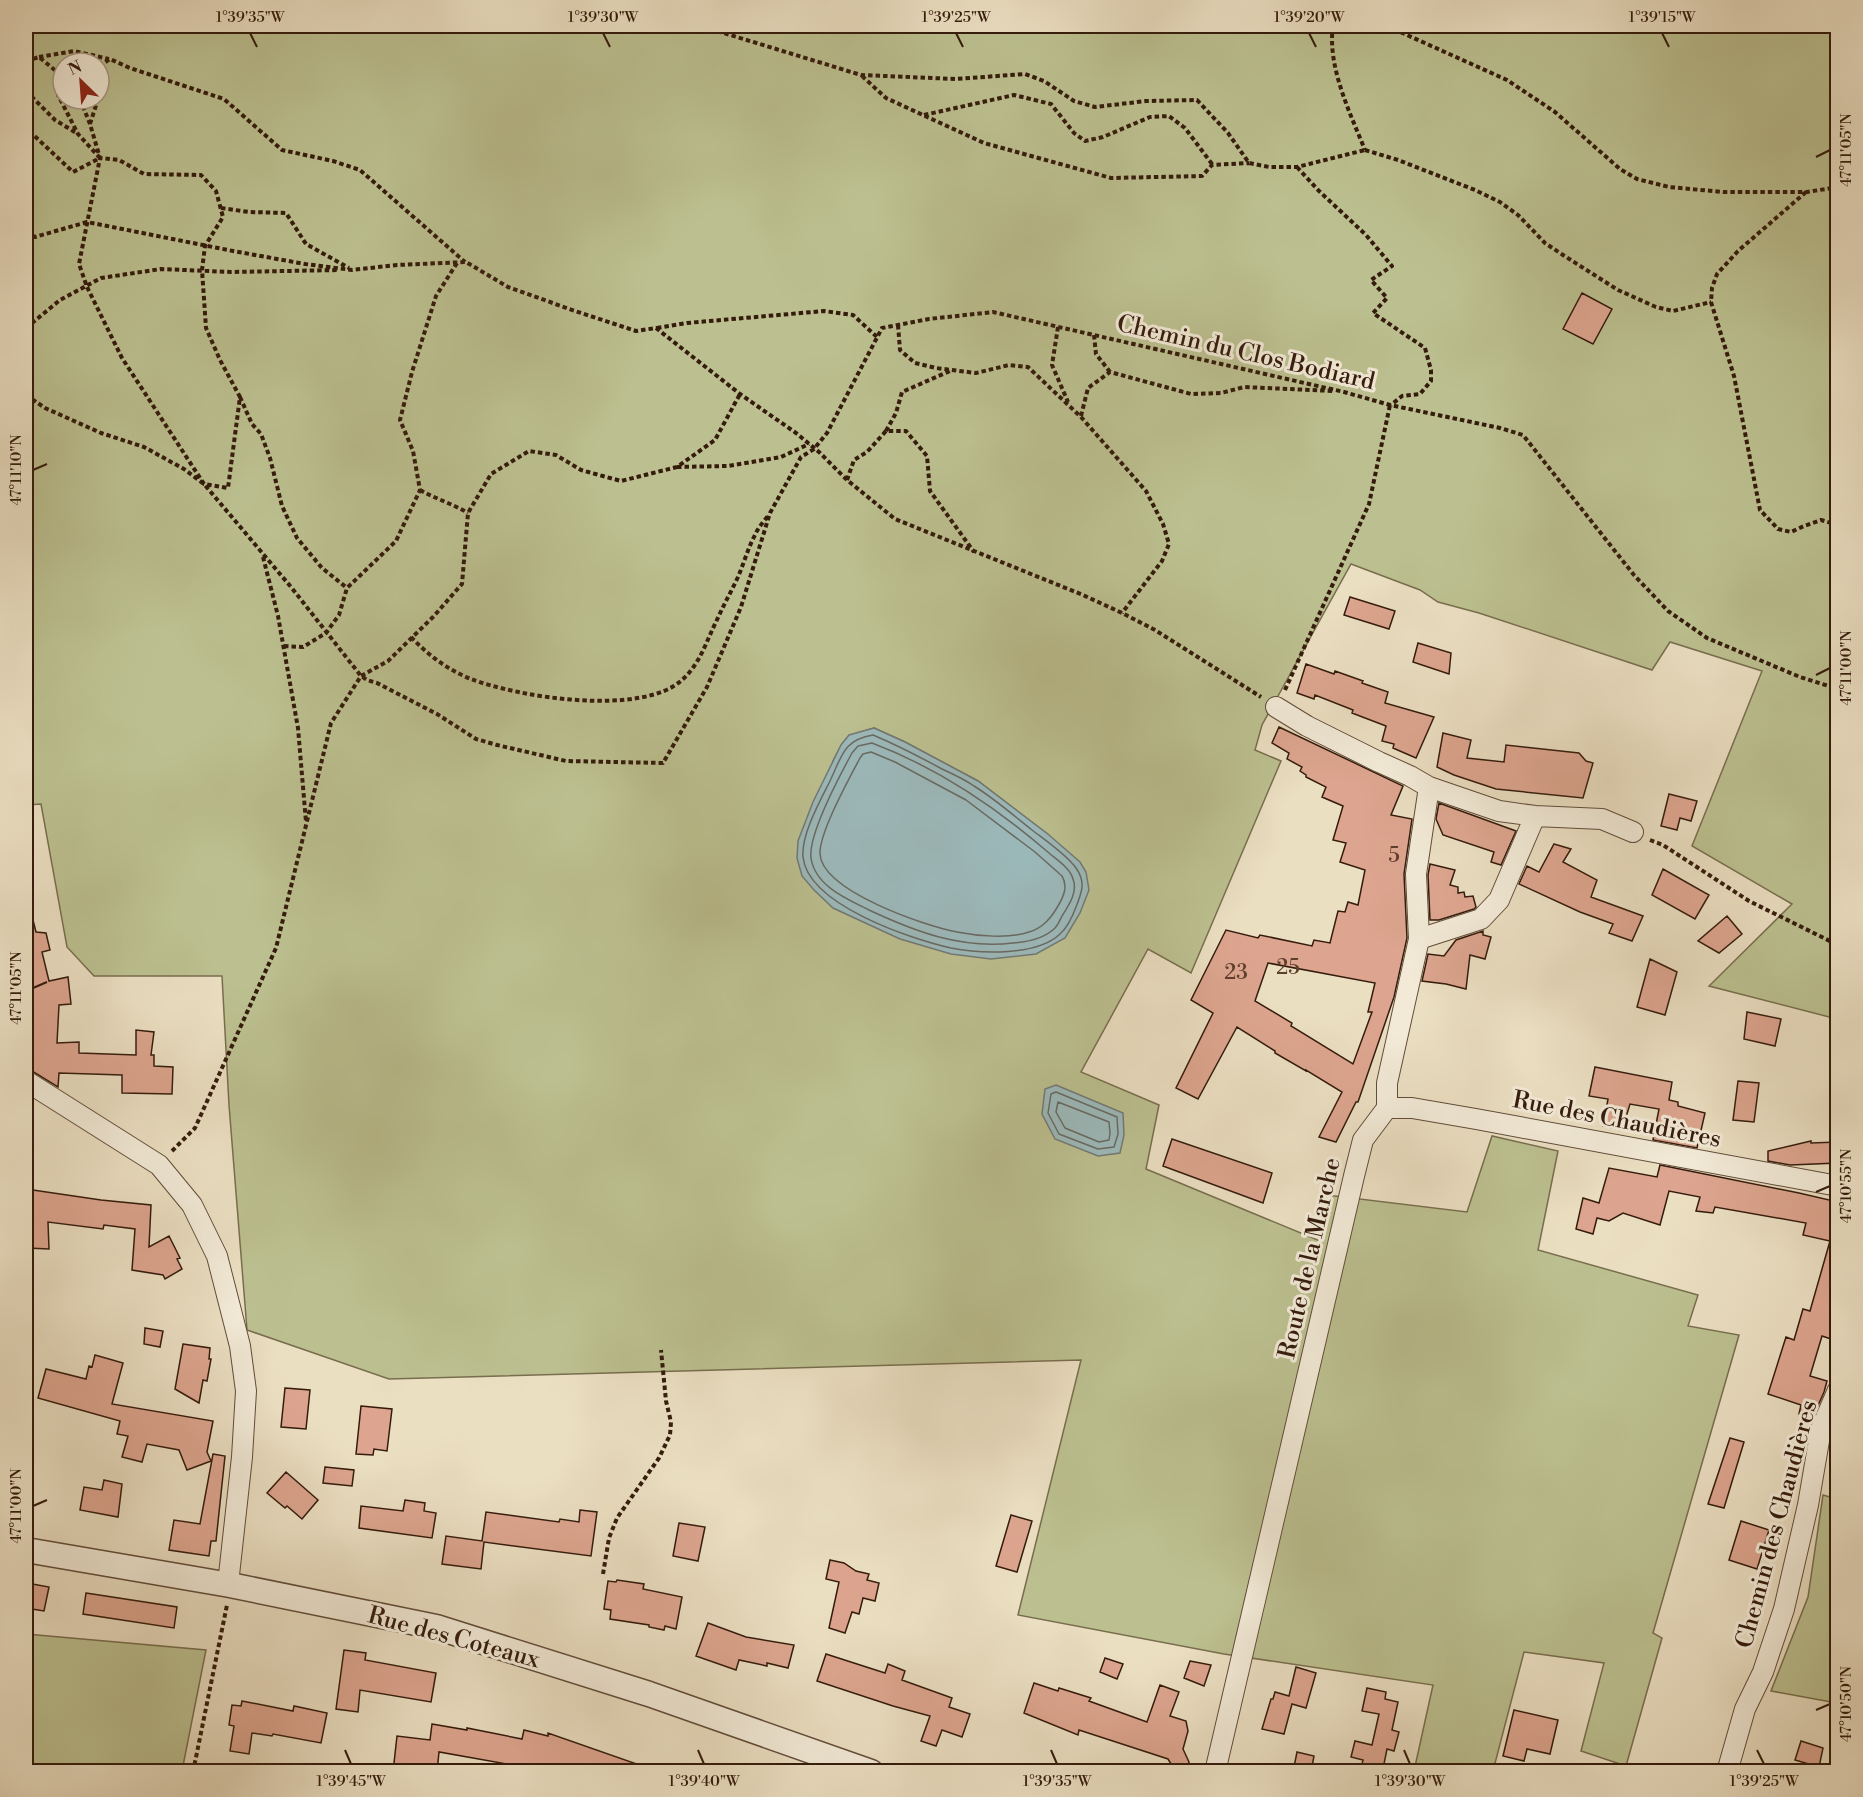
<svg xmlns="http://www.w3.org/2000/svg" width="1863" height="1797" viewBox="0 0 1863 1797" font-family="'Libre Bodoni',serif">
	<rect width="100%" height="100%" fill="#ebdfc2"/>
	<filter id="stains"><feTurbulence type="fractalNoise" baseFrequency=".00333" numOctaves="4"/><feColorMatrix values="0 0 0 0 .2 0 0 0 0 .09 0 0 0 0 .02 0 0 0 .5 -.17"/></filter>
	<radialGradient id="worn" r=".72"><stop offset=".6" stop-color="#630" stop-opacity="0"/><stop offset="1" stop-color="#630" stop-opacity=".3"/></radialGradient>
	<!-- green -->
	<path fill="#bcc090" stroke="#786e4e" stroke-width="1.5" fill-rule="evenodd" d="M26,26H1837V1019L1709,986L1792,904L1692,846L1762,671L1670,642L1652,670L1479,613L1438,602L1420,590L1351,564L1262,725L1255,750L1281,761L1191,973L1148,949L1081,1072L1159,1105L1146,1169L1320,1241L1327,1195L1467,1212L1492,1136L1558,1151L1538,1250L1698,1295L1688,1326L1739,1335L1653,1633L1662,1638L1626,1766L1581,1751L1604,1663L1524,1652L1493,1771H1414L1433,1685L1224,1654L1018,1615L1081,1360L389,1379L247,1330L229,1105L222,976H94L67,947L41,804L26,805ZM63,63H99V99H63ZM874,728L905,742L978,781L1049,835L833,761C846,735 846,736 874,728Z
		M1823,1495L1837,1499V1703L1771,1691L1808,1597Z
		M26,1634L206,1650L182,1771H26Z"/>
	<!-- water -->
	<path fill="#9cbabc" stroke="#727a76" stroke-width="1.5" d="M874,728L905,742L978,781L1049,835L1080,862L1086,872L1089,890L1080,913L1065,938L1036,954L991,959L951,954L900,939L833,908L814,890L802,876L797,858L798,841L813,802L841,745L849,735Z
		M1056,1085L1123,1113L1124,1135L1120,1153L1098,1156L1055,1139L1042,1114L1045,1089Z"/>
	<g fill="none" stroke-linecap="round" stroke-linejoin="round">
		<!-- shore -->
		<path stroke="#686a64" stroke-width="1.5" d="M873,735C897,745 920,757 942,769C953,774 964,779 974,786C995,799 1013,815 1032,830C1045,840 1067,855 1076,868C1086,882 1082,892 1076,907C1073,915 1067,928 1060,934C1037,956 981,954 951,948C911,939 808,905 803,857C801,835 820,801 830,781C842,756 843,740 873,735Z
			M872,743C936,767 997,808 1049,853C1057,860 1070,868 1073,879C1078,892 1069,905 1062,916C1060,920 1058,925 1055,928C1044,939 1027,942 1013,943C961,949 916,932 869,910C847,899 815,886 811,858C808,834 840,775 852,753L858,746Z
			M871,752L895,762L966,800L1035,852L1062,876C1068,886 1064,896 1058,906C1051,918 1043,928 1029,932C1009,939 977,936 957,932C925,926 822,891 820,854C819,833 849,779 860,758L863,754Z
			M1056,1092L1117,1117L1118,1134L1114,1147L1098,1149L1059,1134L1048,1113L1051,1094Z
			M1058,1102L1109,1122L1110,1133L1109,1140L1099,1142L1065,1128L1056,1112Z"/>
	</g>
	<!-- building -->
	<path fill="#dda58f" stroke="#341b0c" stroke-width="1.5" fill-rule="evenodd" d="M1582,293L1612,309L1593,344L1563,329Z
		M1350,597L1395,611L1389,629L1344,615Z
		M1418,643L1451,653L1449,674L1413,662Z
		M1306,664L1334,674L1335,671L1363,681L1362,683L1388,692L1385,703L1434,717L1416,758L1393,748L1394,744L1382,741L1386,726L1352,713L1353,710L1315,695L1314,699L1297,693Z
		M1279,727L1403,786L1391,815L1412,819L1404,874L1407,938L1394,997L1358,1102H1356L1336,1142L1319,1137L1342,1092L1306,1070V1071L1275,1053V1051L1237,1027L1198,1099L1176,1088L1213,1013L1191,1000L1226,930L1258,938L1260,935L1312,946L1314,940L1330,943L1338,911L1345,912L1348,902L1358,905L1365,870L1340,862L1346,843L1333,840L1343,806L1322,797L1326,787L1306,777V775L1300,771L1302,767L1287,759L1289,753L1272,743ZM1268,963L1375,983L1368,1012H1372L1353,1064L1291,1026L1292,1023L1255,1001Z
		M1443,733L1471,740L1467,758L1504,762L1506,745L1579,753L1586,761L1593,763L1583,798L1496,789L1454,775L1437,767Z
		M1669,794L1697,801L1691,821L1680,818L1677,830L1661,826Z
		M1439,803L1516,831L1501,865L1491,862L1494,852L1443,835L1436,819Z
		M1554,844L1571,849L1563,862L1597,880L1591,897L1643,916L1632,941L1609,933L1613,924L1580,912L1519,884L1527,866L1539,872Z
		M1430,864L1455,870L1450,885L1458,887V893L1464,892L1465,897L1473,896L1476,907L1474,909L1439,920H1430L1428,875Z
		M1663,869L1709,895L1695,919L1652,895Z
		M26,912H31L36,932L46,933L50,950L42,952L49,981L68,977L71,1004L59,1005L57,1043L79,1042V1053L136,1055V1030L154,1032L151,1055H154V1066L173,1067L172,1094L122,1093V1075L59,1073L58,1087L32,1071L26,1069Z
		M1727,916L1742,934L1719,953L1698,941Z
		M1483,931V935L1491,937L1485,959L1470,955L1466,989L1446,984L1422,981L1428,954L1444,956L1456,940Z
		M1650,959L1677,972L1665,1015L1637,1007Z
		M1747,1012L1781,1019L1775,1046L1744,1039Z
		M1595,1067L1672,1082L1669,1100L1678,1102V1106L1705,1113L1697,1148L1653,1140L1659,1109L1630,1104L1622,1130L1603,1126L1608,1099L1589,1096Z
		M1738,1081L1759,1083L1754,1122L1733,1120Z
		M1172,1139L1272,1173L1263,1203L1163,1166Z
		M1811,1141V1143L1838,1142V1163L1790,1165L1768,1161V1151Z
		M1660,1165L1799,1193L1838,1202V1328L1834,1340L1822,1336L1810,1376L1827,1381L1824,1392L1813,1417L1799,1414L1801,1405L1768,1394L1786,1337L1794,1340L1803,1309L1810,1311L1830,1241L1803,1235L1806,1223L1715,1207L1713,1213L1696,1211L1700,1197L1669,1191L1660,1225L1623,1213L1609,1221L1597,1218L1593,1234L1576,1229L1583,1198L1599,1203L1609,1168L1657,1177Z
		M26,1189L101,1200L151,1205L149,1247L169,1236L180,1258L177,1259L182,1269L165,1279L163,1275L132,1270L135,1229L104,1225L103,1229L48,1222L49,1249L27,1248Z
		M145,1328L163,1331L160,1347L144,1344Z
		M183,1344L210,1348L209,1359H211L207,1381L203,1380L199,1403L175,1389Z
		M95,1355L123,1363L112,1404L213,1421L207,1452L211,1461L187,1470L179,1450L147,1444L142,1462L122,1457L128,1436L117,1434L120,1421L38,1398L46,1369L86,1379L89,1366L92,1367Z
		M285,1388L310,1390L306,1429L281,1427Z
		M361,1406L392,1409L387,1451L374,1449L373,1455L356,1454Z
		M1730,1438L1744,1442L1724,1508L1708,1504Z
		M213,1454L225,1456L216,1541H211L209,1556L169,1550L174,1520L200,1524Z
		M325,1467L354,1470L352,1486L323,1483Z
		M286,1472L318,1500L302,1519L287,1506L285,1508L267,1493Z
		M104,1480L122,1484L118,1517L80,1510L84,1487L102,1490Z
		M405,1500L425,1503L424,1511L436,1513L432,1538L359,1528L361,1506L403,1511Z
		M580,1510L597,1512L591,1556L484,1542L481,1569L442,1564L446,1536L482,1541L486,1512L559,1522L560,1519L579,1522Z
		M1011,1515L1032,1521L1017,1572L996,1566Z
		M1741,1521L1769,1530L1757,1569L1729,1560Z
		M679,1523L705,1527L698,1561L673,1556Z
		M830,1560L844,1563L856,1571L869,1574L867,1580L879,1583L875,1601L863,1598L859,1614L852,1612L845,1633L829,1628L839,1582L826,1579Z
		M617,1580L644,1584L643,1589L682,1597L676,1629L665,1626L664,1630L649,1627V1625L610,1619L611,1610L604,1609L608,1581L616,1582Z
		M27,1583L49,1587L44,1611L26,1608Z
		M86,1593L177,1607L174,1628L83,1614Z
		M708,1623L746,1637L794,1645L788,1668L767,1663V1666L739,1660L736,1670L696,1656Z
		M344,1650L366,1653L365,1660L436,1673L431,1702L360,1690L358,1712L336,1709Z
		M826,1654L885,1673L888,1664L905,1671L902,1680L952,1698L949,1707L970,1714L962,1737L942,1730L936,1746L921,1741L930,1716L893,1706L817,1681Z
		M1105,1658L1123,1664L1117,1679L1100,1672Z
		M1190,1661L1211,1665L1204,1686L1184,1678Z
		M1296,1667L1316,1673L1306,1708L1292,1704L1284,1734L1262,1729L1271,1699H1273L1275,1692L1289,1696Z
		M1034,1683L1058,1691L1059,1688L1091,1698L1089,1701L1147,1722L1160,1685L1179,1692L1170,1716L1186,1721L1188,1731L1183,1749L1189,1762L1187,1769L1180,1772L1174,1769L1168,1759L1079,1730L1078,1735L1024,1713Z
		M1367,1688L1386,1692L1385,1699L1398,1702L1392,1730L1399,1732L1394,1751L1387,1749L1383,1769L1362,1764L1363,1760L1351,1757L1355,1741L1372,1745L1379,1714L1362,1711Z
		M242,1701L293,1711L294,1706L327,1713L321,1743L273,1734L272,1736L252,1733L249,1754L230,1751L234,1726L229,1725L232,1705L241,1706Z
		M1514,1710L1558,1720L1550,1754L1527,1749L1524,1761L1503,1756Z
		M432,1724L467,1730V1728L522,1739L524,1730L548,1736V1733L651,1769V1772H505L507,1764L439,1752L437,1772H393L397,1736L430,1740Z
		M1801,1741L1823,1748L1819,1767L1795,1760Z
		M1297,1752L1314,1756L1311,1772H1293Z"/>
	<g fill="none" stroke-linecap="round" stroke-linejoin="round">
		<defs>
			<path id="minor" d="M1276,707L1307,726L1379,762L1410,776L1429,787L1499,811L1535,816L1602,819L1633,832
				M1419,939L1481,919L1499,900L1535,816
				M26,1081L159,1165L192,1205L217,1256L240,1346L246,1391L242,1457L229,1575L230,1585
				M1387,1108H1412L1476,1119L1838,1186
				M1215,1772L1354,1176L1363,1140L1387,1108V1083L1419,939L1416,874L1429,787
				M1727,1772L1745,1709L1763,1672L1784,1609L1808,1505L1821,1429L1838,1390"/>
			<path id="tertiary" d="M26,1550L230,1585L436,1627L649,1694L871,1772"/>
		</defs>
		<!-- minor casing -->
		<use href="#minor" stroke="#624c3a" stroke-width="22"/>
		<!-- tertiary casing -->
		<use href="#tertiary" stroke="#624c3a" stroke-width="27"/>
		<!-- path -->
		<path stroke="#341b0c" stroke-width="4" stroke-dasharray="4.5 3" stroke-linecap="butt" d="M703,26L714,30L861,75L956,79L1025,74L1044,81L1074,101L1095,107L1146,101L1197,100L1228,133L1249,163L1269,167H1297L1365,150
			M1333,26C1327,66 1350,113 1365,150
			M1387,26L1507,80L1555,112L1620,169L1637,179L1669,187L1723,192H1807L1838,187
			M39,57L74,51L109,59
			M26,61L39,57L62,76L58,95L78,134L100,158L73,172L26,128
			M99,66L110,59L130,68L224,99L282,150L333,161L360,170L465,262
			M862,76L886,98L984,143L1111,178L1202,176L1212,165L1249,163
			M26,91L55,120L78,134
			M80,99L90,124L100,158L79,264L87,287L122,358L204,484L228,488L240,397L220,360L206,328L202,270L205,246L223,217L216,191L201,175L144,174L119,160L100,158
			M89,99L98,102
			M924,115L1014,95L1051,104L1074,133L1085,141L1103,137L1150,117L1169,116L1185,128L1212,164
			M90,124L98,99
			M1365,150L1398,160L1475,190L1500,202L1518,215L1545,243L1563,255L1618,290L1656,307L1673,311L1711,302
			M1297,167L1318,190L1366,235L1392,266L1371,280L1387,298L1373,313L1425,348L1431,370V381L1420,394L1402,396L1391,405
			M1806,192L1738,251L1717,274L1712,288L1711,302L1734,376L1760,510L1778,529L1791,532L1804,526L1821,520L1838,525
			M221,208L249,212L286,213L306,244L349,268
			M26,232L35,237L87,222L233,251L305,264L352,270L397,265L466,262L508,287L575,311L636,331L656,328L740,394L796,433L819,452L847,480L895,519L1083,595L1122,613L1155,630L1261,697
			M898,325L900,350L915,363L936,368L976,373L1009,365L1028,367L1081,417L1146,491L1163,524L1169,544L1162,561L1122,613
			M1058,327L1052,365L1068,402
			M26,328L60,300L101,278L161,269L231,272L339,270
			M657,328L687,323L824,311L853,315L877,337
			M1094,335L1096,354L1110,372
			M26,395L45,408L101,433L144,447L184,469L204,484L291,587L361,676L367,680L377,683L437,714L476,739L497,745L566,761L663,763L707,687L741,607L770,513L801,457L814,449L827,433L882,328L929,319L993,312L1344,392L1390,405L1500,428L1523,435L1634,575L1668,611L1707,638L1800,677L1838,689
			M240,397L252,424L261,434L270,458L282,506L297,538L322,568L347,588
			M1081,416L1088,388L1110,372L1191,394L1221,393L1244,387L1333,391
			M886,431L896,413L902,392L950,371
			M677,467L728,466L781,457L809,444
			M847,480L854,460L867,452L886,431H906L927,456L930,491L974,552
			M420,490C436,499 453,504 468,513
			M263,557L278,616L298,728L306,822
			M411,637C428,655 448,670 471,679C518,697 641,717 682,680C700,664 706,642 716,622C723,606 731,592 738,577C744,563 748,548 755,535C758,528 763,522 768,516
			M284,646L303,647L326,633L339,615L347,588L396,541L420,490L413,451L400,420L412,372L436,296L457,263
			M1285,690L1369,504L1390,405
			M1650,840L1663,845L1749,901L1838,945
			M172,1151L195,1128L276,948L331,723L361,676L388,661L433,617L462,584L468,513L491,474L529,451L556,455L581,470L621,481L677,467L715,440L740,394
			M603,1574L609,1538L617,1518L659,1458L670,1435L671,1422L666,1401L661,1350
			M193,1772L227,1605"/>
		<!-- minor -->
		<use href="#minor" stroke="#f2ead7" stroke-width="20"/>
		<!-- tertiary -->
		<use href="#tertiary" stroke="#f2ead7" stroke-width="24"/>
	</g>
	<!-- ticks -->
	<path fill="none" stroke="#341b0c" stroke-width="2" d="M250,33L257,47M603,33L610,47M956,33L963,47M1309,33L1316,47M1662,33L1669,47M1816,157L1830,150M33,470L47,464M1816,675L1830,668M33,988L47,982M1816,1192L1830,1186M33,1506L47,1500M1816,1710L1830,1704M345,1750L351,1764M698,1750L704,1764M1051,1750L1057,1764M1404,1750L1410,1764M1757,1750L1764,1764"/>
	<g text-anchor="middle" stroke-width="6" stroke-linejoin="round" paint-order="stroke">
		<!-- number labels -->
		<g font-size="21" fill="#5e3e2d">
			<text x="1394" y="862">5</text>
			<text x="1288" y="974">25</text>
			<text x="1236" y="979">23</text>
		</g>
		<!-- street labels -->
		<g font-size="24" fill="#341b0c" stroke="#f2ead7">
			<text transform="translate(1246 352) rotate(13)" y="8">Chemin du Clos Bodiard</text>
			<text transform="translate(1617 1119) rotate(11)" y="8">Rue des Chaudières</text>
			<text transform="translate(1309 1258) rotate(-77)" y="8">Route de la Marche</text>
			<text transform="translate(1776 1524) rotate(-75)" y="8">Chemin des Chaudières</text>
			<text transform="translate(454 1637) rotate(15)" y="8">Rue des Coteaux</text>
		</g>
	</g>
	<!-- margin -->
	<rect width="1863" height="1797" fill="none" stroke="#ebdfc2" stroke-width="66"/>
	<!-- north arrow -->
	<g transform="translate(81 81) rotate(335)"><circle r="28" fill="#f2ead7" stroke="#a69786" stroke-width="1.5"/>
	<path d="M0-4.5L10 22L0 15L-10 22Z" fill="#8f2418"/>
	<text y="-9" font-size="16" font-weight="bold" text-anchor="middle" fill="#341b0c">N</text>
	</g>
	<rect x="33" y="33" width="1797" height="1731" fill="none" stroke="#341b0c" stroke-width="2"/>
	<g font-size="15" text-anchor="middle" fill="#341b0c">
		<text x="250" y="22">1°39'35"W</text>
		<text x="603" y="22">1°39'30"W</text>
		<text x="956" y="22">1°39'25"W</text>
		<text x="1309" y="22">1°39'20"W</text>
		<text x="1662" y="22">1°39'15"W</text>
		<text transform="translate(1846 150) rotate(-90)" y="5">47°11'05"N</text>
		<text transform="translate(16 470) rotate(-90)" y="5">47°11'10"N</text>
		<text transform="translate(1846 668) rotate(-90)" y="5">47°11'00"N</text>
		<text transform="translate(16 988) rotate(-90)" y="5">47°11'05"N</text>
		<text transform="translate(1846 1186) rotate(-90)" y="5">47°10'55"N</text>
		<text transform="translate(16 1506) rotate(-90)" y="5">47°11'00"N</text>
		<text transform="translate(1846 1704) rotate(-90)" y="5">47°10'50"N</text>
		<text x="351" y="1786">1°39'45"W</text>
		<text x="704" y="1786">1°39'40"W</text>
		<text x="1057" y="1786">1°39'35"W</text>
		<text x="1410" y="1786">1°39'30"W</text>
		<text x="1764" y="1786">1°39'25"W</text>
	</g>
	<rect width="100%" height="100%" filter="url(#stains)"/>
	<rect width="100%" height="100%" fill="url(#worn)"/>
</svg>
